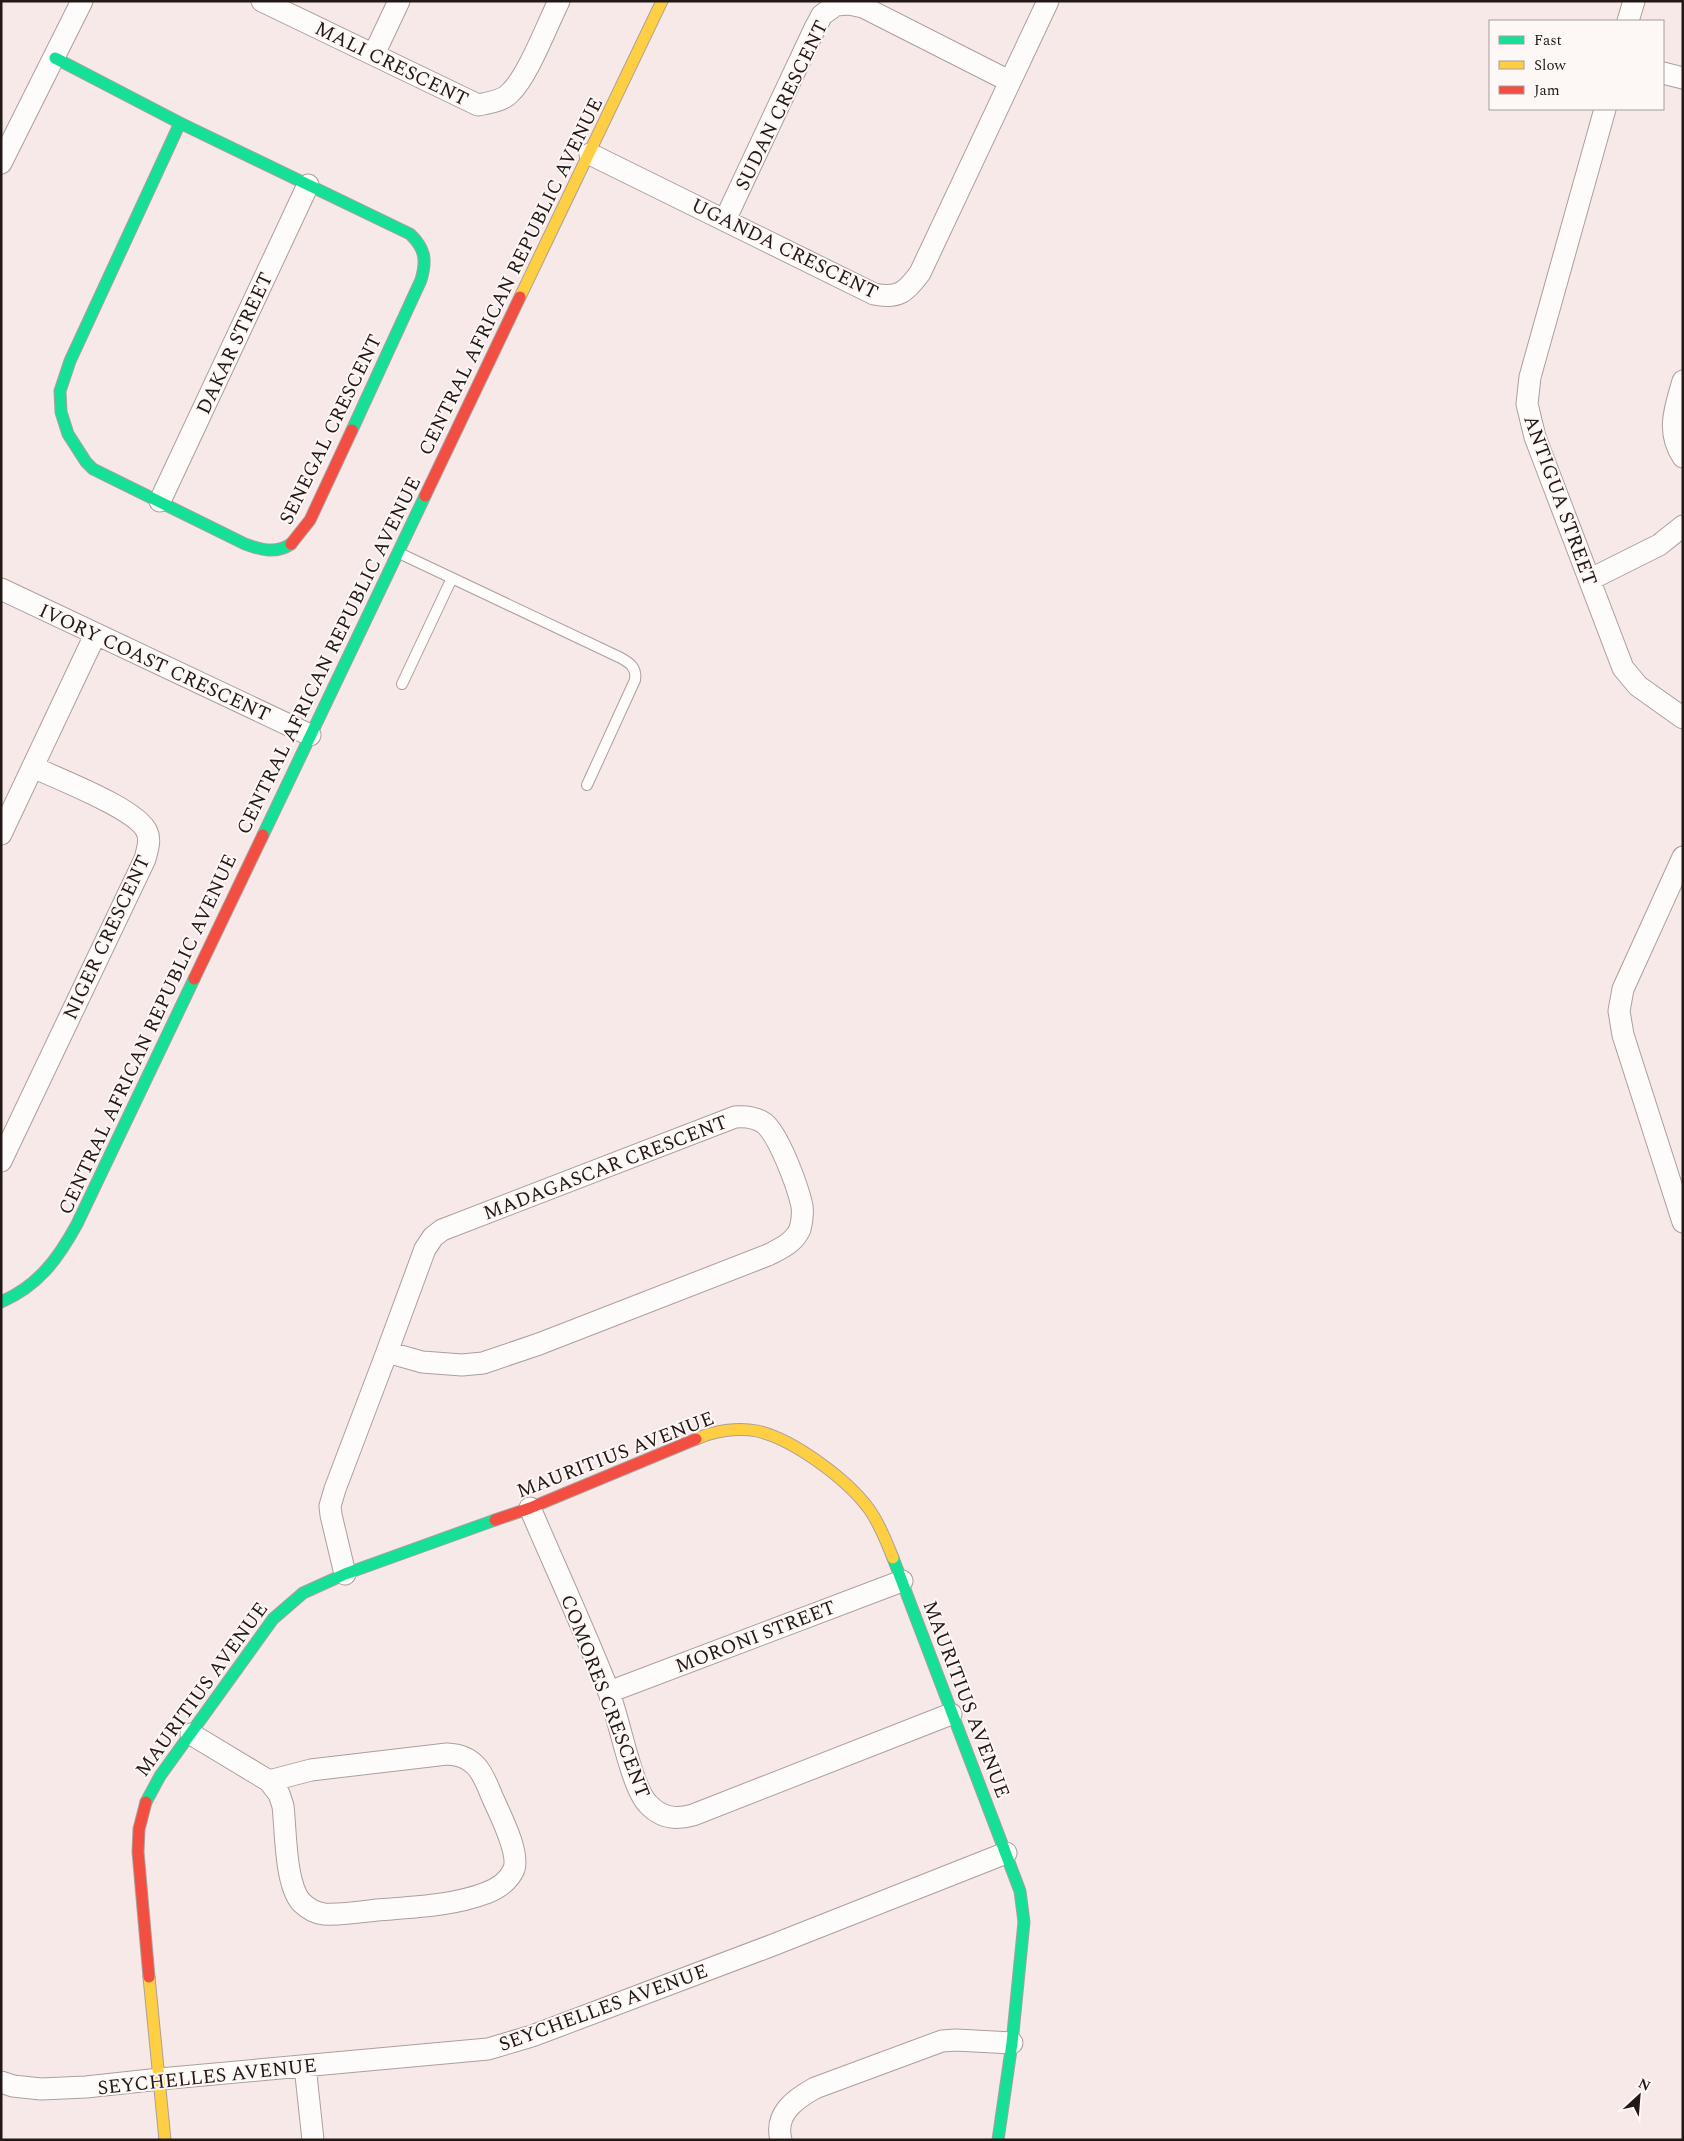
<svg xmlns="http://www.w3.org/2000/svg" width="1684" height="2141" viewBox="0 0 1684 2141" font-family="Spectral,serif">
	<rect width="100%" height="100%" fill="#f7e9e7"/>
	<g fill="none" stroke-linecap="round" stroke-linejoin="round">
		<defs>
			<path id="lane" d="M399,553L621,658C630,663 637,668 635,680L587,785
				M402,684L452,578"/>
			<path id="street" d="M262,1L478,105C488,103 503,101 510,93C528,76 547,25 559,1
				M1628,21L1634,1
				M374,54L399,1
				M1663,73L1683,78
				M1605,109L1530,377L1527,404L1535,437L1623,668L1638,686L1683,718
				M590,154L874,294C899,299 906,292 920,273L1048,1
				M1,163L82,1
				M725,220L815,28L822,15L836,5L849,4L863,7L1009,81
				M1683,381C1675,409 1666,431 1683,457
				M160,501L308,185
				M1591,579L1659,545L1683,526
				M1,589L310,735
				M1,834L95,635
				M1683,857L1623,989L1619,1011L1623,1035L1683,1222
				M1,1161L145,859C147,851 151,840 147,832C138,809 58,779 33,767
				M530,1508C556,1569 584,1629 608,1690C619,1717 631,1787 648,1804C661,1818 676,1820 693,1815L951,1714
				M345,1574L331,1515L330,1506L335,1489L387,1352L422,1362L462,1365L483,1363L539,1344L768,1255C780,1249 794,1243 800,1229C802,1222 803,1214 802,1206C798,1187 779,1135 764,1123C755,1117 745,1116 735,1117L442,1230L433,1237L425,1249L387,1352
				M609,1692L902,1581
				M191,1734L269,1781L279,1794L283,1806C286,1832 285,1883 301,1902C307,1908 316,1913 324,1914C342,1915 360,1912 377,1910C413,1907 452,1906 486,1893C497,1889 509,1881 514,1869C520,1851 498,1811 491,1794C482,1771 474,1755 447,1754L311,1770L269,1781
				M305,2066L313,2140
				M1,2082L13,2086L41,2089L86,2087L160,2079L488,2049L532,2036L773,1945L1006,1853
				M781,2140C774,2114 795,2099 815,2088L942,2041L956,2040L1012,2043"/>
			<path id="fast" d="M55,58L180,123L410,234C425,248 427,260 421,280L352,430
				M180,123L70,361L60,391L61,412L68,434L86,462L93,469L245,544C261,550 276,554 291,544
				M263,835L425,496
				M1,1302C38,1286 58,1259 77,1224L194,979
				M893,1558L1020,1891L1024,1922L1012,2043L998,2140
				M146,1802L160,1776L273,1619L303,1593L345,1574L495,1520"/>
			<path id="slow" d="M520,297L662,1
				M696,1439C714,1431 737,1427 757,1431C793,1439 847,1479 869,1509C880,1524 886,1541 893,1558
				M149,1977L165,2140"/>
			<path id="jam" d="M425,496L520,297
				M291,544L310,520L352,430
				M194,979L263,835
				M495,1520L530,1508L696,1439
				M146,1802L139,1829L138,1852L149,1977"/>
		</defs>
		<!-- lane casing -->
		<use href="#lane" stroke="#ab9f9e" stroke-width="12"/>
		<!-- street casing -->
		<use href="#street" stroke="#ab9f9e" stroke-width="23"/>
		<!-- fast casing -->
		<use href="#fast" stroke="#ab9f9e" stroke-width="13"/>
		<!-- slow casing -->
		<use href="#slow" stroke="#ab9f9e" stroke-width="13"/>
		<!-- jam casing -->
		<use href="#jam" stroke="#ab9f9e" stroke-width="13"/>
		<!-- lane -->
		<use href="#lane" stroke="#fefcfb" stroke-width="10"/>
		<!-- street -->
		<use href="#street" stroke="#fefcfb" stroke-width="21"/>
		<!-- fast -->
		<use href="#fast" stroke="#16e098" stroke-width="11"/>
		<!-- slow -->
		<use href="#slow" stroke="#ffcf43" stroke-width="11"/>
		<!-- jam -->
		<use href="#jam" stroke="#f24e42" stroke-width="11"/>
	</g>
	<g text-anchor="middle" stroke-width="4" stroke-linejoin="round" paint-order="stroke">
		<!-- street labels -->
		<g font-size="20" fill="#221816" stroke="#fdf7f6">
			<text transform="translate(392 63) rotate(26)" y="7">MALI CRESCENT</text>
			<text transform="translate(781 105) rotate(-64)" y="7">SUDAN CRESCENT</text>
			<text transform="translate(785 248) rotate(26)" y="7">UGANDA CRESCENT</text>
			<text transform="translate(510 276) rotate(-64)" y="7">CENTRAL AFRICAN REPUBLIC AVENUE</text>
			<text transform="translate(234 343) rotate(-65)" y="7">DAKAR STREET</text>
			<text transform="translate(330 429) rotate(-64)" y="7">SENEGAL CRESCENT</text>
			<text transform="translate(1561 500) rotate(70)" y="7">ANTIGUA STREET</text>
			<text transform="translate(328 655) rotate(-64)" y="7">CENTRAL AFRICAN REPUBLIC AVENUE</text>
			<text transform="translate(155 662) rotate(25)" y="7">IVORY COAST CRESCENT</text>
			<text transform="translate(106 937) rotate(-65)" y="7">NIGER CRESCENT</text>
			<text transform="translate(147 1034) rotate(-65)" y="7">CENTRAL AFRICAN REPUBLIC AVENUE</text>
			<text transform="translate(605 1167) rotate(-21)" y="7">MADAGASCAR CRESCENT</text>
			<text transform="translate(615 1454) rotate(-21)" y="7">MAURITIUS AVENUE</text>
			<text transform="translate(755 1636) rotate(-21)" y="7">MORONI STREET</text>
			<text transform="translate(201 1689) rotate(-54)" y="7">MAURITIUS AVENUE</text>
			<text transform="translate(606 1696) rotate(69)" y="7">COMORES CRESCENT</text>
			<text transform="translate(967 1699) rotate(69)" y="7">MAURITIUS AVENUE</text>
			<text transform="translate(603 2007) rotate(-20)" y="7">SEYCHELLES AVENUE</text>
			<text transform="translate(207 2076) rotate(-6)" y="7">SEYCHELLES AVENUE</text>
		</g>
	</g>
	<!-- border -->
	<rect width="1684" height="2141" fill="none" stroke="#221816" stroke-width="5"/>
	<!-- legend -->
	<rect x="1489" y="20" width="175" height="90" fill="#fdf7f6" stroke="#a59e9c"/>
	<rect x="1499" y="36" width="25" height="8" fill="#16e098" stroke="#a59e9c"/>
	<text x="1534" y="45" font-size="15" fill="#221816">Fast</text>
	<rect x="1499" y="61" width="25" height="8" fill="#ffcf43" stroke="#a59e9c"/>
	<text x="1534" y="70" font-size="15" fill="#221816">Slow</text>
	<rect x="1499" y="86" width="25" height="8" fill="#f24e42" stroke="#a59e9c"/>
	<text x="1534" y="95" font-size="15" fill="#221816">Jam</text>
	<!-- north arrow -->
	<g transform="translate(1639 2096) rotate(26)" stroke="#fdf7f6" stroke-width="4" paint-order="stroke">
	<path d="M0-4L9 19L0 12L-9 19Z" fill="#221816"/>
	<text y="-8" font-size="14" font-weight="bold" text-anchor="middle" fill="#221816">N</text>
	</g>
</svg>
